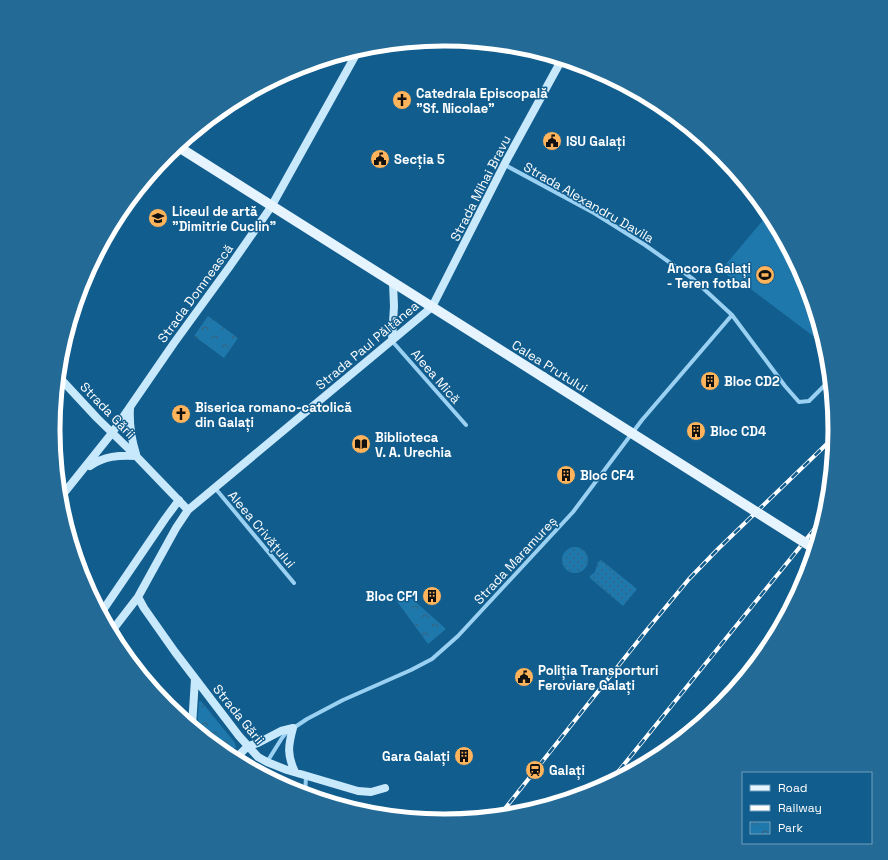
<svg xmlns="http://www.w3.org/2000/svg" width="888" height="860" viewBox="0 0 888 860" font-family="'Space Grotesk',sans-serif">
	<defs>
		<pattern id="grass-dots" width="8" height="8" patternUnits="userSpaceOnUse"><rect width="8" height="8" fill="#1f78ac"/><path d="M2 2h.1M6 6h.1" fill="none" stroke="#36627c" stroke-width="1.8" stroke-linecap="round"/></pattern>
		<pattern id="park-crowns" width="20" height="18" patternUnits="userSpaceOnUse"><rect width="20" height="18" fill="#1f78ac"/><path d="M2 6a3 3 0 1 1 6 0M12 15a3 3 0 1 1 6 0" fill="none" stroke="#36627c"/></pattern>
	</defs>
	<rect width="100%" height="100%" fill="#115d8e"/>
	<!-- grass -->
	<path fill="url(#grass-dots)" d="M562 560a13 13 0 1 1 26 0a13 13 0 1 1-26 0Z
		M601,560L637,589L623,606L590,578V576L595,572L598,562Z"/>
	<!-- park -->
	<path fill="url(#park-crowns)" d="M208,316L238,338L224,358L194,336Z
		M401,589L446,629L428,644L396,600Z
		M201,701L235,743L236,747L228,756L197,731L199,702Z"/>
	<!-- garden -->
	<path fill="#1f78ac" d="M769,213L805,281L825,345L748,287L746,290L721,270Z"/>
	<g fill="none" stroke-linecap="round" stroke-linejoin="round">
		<!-- street -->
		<path stroke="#9ad1f2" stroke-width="4" d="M505,165L594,213L645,245L693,279L732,315L785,386L799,402L809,401L830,380
			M392,341L466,425
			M215,488L294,583
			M267,762L282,738L286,733L307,719L343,700L411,670L432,659L458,636L573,512L642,420L732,315
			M305,795L306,776"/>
		<!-- secondary -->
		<path stroke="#c8e8fc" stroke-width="8" d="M392,340L394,306L393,283
			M58,376L97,418L136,456L188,510
			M130,408C129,425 131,438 136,454
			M90,466C104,456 119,455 136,456
			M60,498L112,433L174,343L230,266L271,207L359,49
			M138,597L144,608L175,652L239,736L258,757L267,762L287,770L358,791L371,792L385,788
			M101,613L165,519L179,500
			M111,632L138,597L176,528L188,510L432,307L504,165L562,59
			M192,726L195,679
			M248,746L258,743L281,731L293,728C288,746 287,755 295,772
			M235,759L248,746"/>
		<!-- primary -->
		<path stroke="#e5f4ff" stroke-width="10" d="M177,146L543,377"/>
		<defs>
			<path id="rail" d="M609,783L825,516
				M499,816L646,631L689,579L718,549L834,437"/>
		</defs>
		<!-- rail casing -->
		<use href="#rail" stroke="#fff" stroke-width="4"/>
		<!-- rail -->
		<use href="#rail" stroke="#115d8e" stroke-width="2.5" stroke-dasharray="8" stroke-linecap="butt"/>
		<!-- primary-bridge -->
		<path stroke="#e5f4ff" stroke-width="10" d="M543,377L815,549"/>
	</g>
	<!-- icons -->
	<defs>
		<symbol id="church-disc" viewBox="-11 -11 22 22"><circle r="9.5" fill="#ffb35b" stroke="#115d8e"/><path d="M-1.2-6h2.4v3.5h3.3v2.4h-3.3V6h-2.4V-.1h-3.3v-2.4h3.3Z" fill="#111"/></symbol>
		<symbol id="civic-disc" viewBox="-11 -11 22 22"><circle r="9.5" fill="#ffb35b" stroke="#115d8e"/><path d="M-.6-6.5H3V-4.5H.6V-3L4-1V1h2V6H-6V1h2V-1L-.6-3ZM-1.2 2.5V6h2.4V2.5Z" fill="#111"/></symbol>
		<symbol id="university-disc" viewBox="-11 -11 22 22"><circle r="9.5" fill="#ffb35b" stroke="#115d8e"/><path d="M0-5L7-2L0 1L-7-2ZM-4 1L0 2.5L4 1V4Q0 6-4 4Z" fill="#111"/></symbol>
		<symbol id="stadium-disc" viewBox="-11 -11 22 22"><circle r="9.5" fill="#ffb35b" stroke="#115d8e"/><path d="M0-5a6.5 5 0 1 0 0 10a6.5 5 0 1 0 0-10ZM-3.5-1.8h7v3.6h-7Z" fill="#111"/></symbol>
		<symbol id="building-disc" viewBox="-11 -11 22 22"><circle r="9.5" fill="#ffb35b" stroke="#115d8e"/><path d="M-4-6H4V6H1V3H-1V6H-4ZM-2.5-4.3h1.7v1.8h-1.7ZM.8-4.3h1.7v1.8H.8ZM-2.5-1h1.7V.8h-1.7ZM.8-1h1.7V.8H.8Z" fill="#111"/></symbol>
		<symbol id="library-disc" viewBox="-11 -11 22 22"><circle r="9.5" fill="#ffb35b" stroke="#115d8e"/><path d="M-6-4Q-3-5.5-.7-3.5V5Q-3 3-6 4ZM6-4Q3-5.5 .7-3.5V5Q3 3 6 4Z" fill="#111"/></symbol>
		<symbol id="station-disc" viewBox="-11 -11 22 22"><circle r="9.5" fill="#ffb35b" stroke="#115d8e"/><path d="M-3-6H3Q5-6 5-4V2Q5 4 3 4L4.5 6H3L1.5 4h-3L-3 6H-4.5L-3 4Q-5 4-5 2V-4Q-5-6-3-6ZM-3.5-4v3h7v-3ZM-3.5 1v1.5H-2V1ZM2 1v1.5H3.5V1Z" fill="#111"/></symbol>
	</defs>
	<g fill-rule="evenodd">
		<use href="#church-disc" x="391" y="89" width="22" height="22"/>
		<use href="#civic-disc" x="541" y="130" width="22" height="22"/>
		<use href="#civic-disc" x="369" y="148" width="22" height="22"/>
		<use href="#university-disc" x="147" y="207" width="22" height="22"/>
		<use href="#stadium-disc" x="754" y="264" width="22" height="22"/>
		<use href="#building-disc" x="699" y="370" width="22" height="22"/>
		<use href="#church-disc" x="170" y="403" width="22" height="22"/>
		<use href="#building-disc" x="685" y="420" width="22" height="22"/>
		<use href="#library-disc" x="350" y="433" width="22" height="22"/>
		<use href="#building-disc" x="555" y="464" width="22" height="22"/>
		<use href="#building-disc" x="421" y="585" width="22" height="22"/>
		<use href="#civic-disc" x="513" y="666" width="22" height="22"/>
		<use href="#building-disc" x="453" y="745" width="22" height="22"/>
		<use href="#station-disc" x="524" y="759" width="22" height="22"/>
	</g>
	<g text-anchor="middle" stroke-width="3" stroke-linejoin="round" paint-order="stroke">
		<!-- poi labels -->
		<g font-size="13" font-weight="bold" fill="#fff" stroke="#115d8e" text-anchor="start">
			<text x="416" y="98">Catedrala Episcopală<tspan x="416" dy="15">"Sf. Nicolae"</tspan></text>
			<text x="566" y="146">ISU Galați</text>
			<text x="394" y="164">Secția 5</text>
			<text x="172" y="216">Liceul de artă<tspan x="172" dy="15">"Dimitrie Cuclin"</tspan></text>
			<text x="751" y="273" text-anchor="end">Ancora Galați<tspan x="751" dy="15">- Teren fotbal</tspan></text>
			<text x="724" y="386">Bloc CD2</text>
			<text x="195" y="412">Biserica romano-catolică<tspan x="195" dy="15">din Galați</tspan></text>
			<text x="710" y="436">Bloc CD4</text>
			<text x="375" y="442">Biblioteca<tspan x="375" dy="15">V. A. Urechia</tspan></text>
			<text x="580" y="480">Bloc CF4</text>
			<text x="418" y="601" text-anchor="end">Bloc CF1</text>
			<text x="538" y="675">Poliția Transporturi<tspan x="538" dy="15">Feroviare Galați</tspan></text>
			<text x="450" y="761" text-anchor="end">Gara Galați</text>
			<text x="549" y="775">Galați</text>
		</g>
		<!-- street labels -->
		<g font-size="13" fill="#fff" stroke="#115d8e">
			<text transform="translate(480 188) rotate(-63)" y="5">Strada Mihai Bravu</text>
			<text transform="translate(589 202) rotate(30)" y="5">Strada Alexandru Davila</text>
			<text transform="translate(195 293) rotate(-54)" y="5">Strada Domnească</text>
			<text transform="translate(367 345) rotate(-40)" y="5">Strada Paul Păltânea</text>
			<text transform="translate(550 366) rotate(32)" y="5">Calea Prutului</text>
			<text transform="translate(436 376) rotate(49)" y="5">Aleea Mică</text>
			<text transform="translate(108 410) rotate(46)" y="5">Strada Gării</text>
			<text transform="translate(262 529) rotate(50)" y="5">Aleea Crivățului</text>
			<text transform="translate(515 560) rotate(-47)" y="5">Strada Maramureș</text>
			<text transform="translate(239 714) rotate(51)" y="5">Strada Gării</text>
		</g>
	</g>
	<!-- crop -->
	<path d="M0 0H888V860H0ZM60 430a384 384 0 1 1 768 0a384 384 0 1 1-768 0Z" fill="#246a97" fill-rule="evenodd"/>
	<path fill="none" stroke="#fff" stroke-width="5" d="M60 430a384 384 0 1 1 768 0a384 384 0 1 1-768 0Z"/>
	<!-- legend -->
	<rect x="742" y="772" width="130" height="72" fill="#115d8e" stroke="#709ebb"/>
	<rect x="750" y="785" width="20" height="6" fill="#e5f4ff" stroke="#709ebb"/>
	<text x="778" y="792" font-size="12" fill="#ffffff">Road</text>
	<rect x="750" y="805" width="20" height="6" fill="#ffffff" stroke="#709ebb"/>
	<text x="778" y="812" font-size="12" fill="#ffffff">Railway</text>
	<rect x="750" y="822" width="20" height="12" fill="url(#park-crowns)" stroke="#709ebb"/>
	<text x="778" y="832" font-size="12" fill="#ffffff">Park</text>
</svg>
